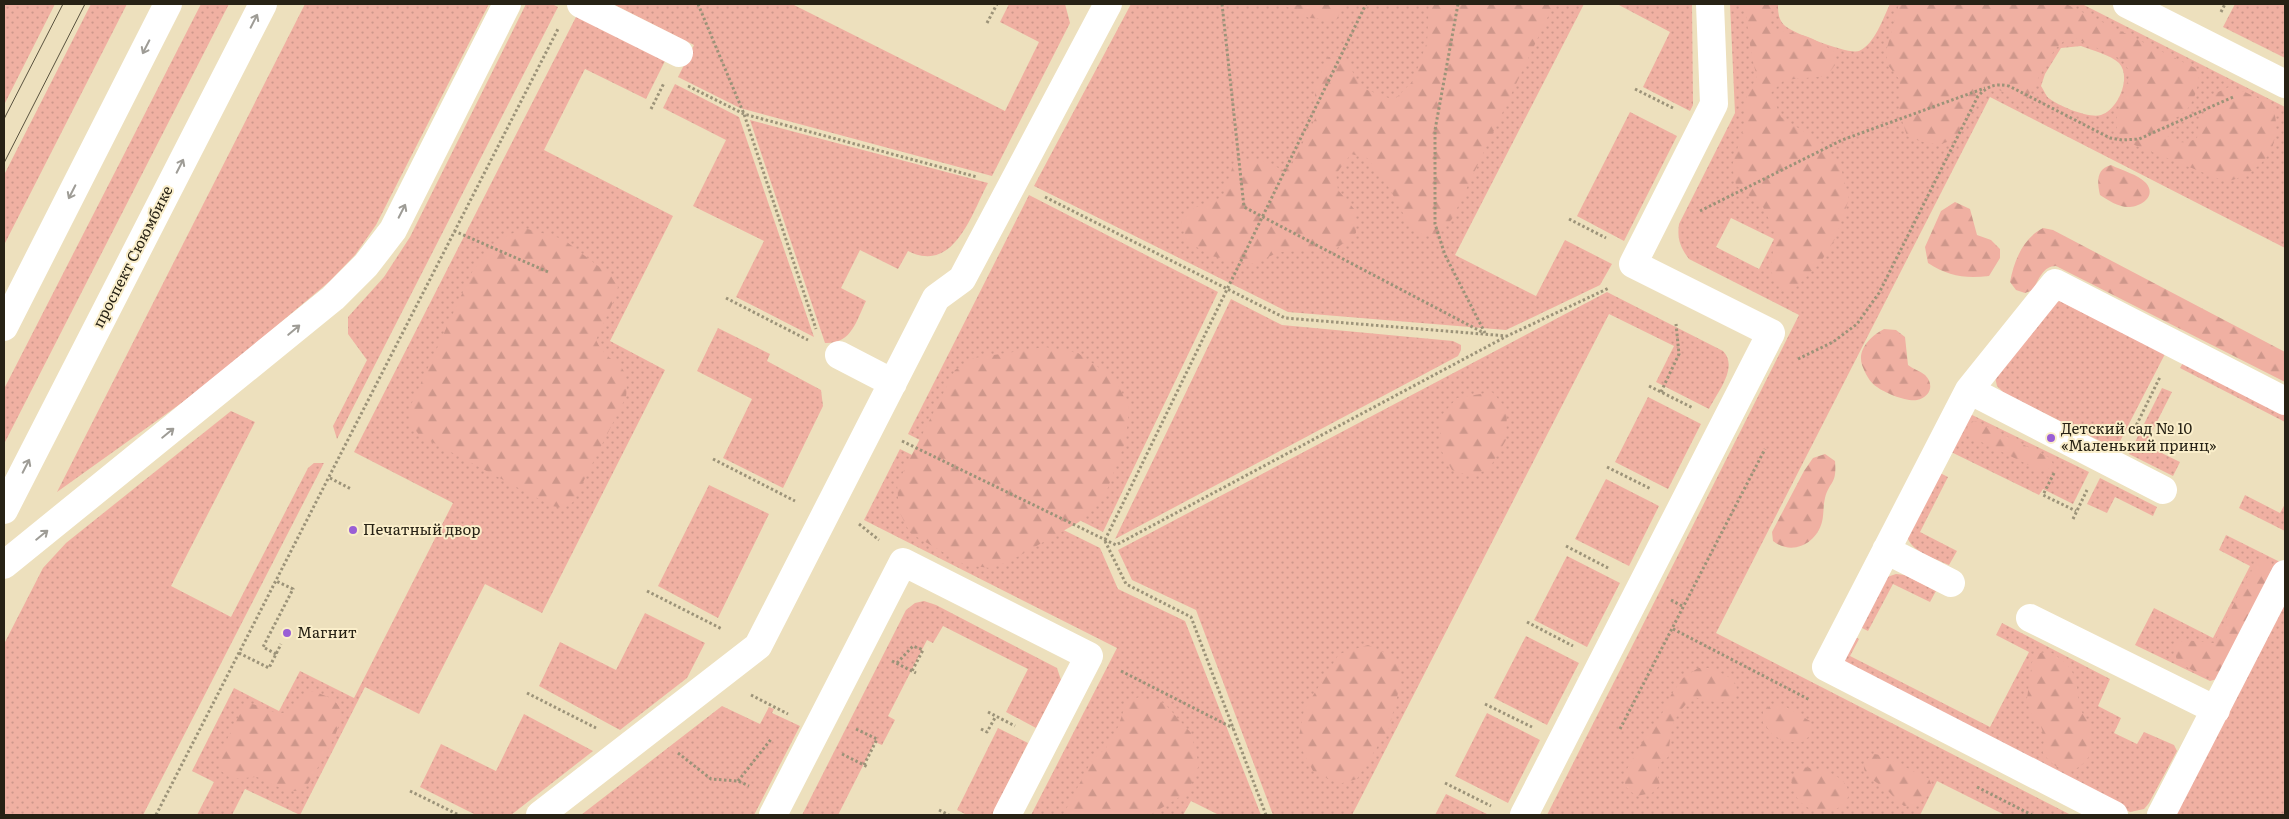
<svg xmlns="http://www.w3.org/2000/svg" width="2289" height="819" viewBox="0 0 2289 819" font-family="Literata,serif">
	<defs>
		<pattern id="grass-dots" width="8" height="8" patternUnits="userSpaceOnUse" patternTransform="scale(1.25)"><rect width="8" height="8" fill="#f0b0a2"/><path d="M2 2h.1M6 6h.1" fill="none" stroke="#ce978b" stroke-width="1.8" stroke-linecap="round"/></pattern>
		<pattern id="forest-firs" width="22" height="20" patternUnits="userSpaceOnUse" patternTransform="scale(1.25)"><rect width="22" height="20" fill="#f0b0a2"/><path d="M5 1l3.5 6h-7zM16 11l3.5 6h-7z" fill="#ce978b"/></pattern>
	</defs>
	<rect width="100%" height="100%" fill="#ede0bd"/>
	<!-- grass -->
	<path fill="url(#grass-dots)" fill-rule="evenodd" d="M4,4H55L4,105Z
		M91,4H127L4,245V175Z
		M201,4H229L4,444V389Z
		M305,4H489L376,225L355,255L330,281L201,389L57,492Z
		M526,4H552L558,7L337,439L333,426L367,360L348,334V317L384,277L410,237Z
		M613,4H792L1005,111L1039,42L1000,22L1009,4H1065L1070,23L992,176L740,108L678,77L694,45Z
		M1131,4H1584L1455,255L1536,296L1565,240L1612,264L1600,285L1506,330L1288,312L1034,186Z
		M1617,4H1692L1693,105L1690,111L1643,87L1670,32Z
		M1730,4H1778C1778,12 1778,18 1784,25C1792,33 1849,55 1859,51C1875,44 1883,18 1890,4H2082L2285,107V248L1990,97L1716,633L2071,815H2005L1937,781L1920,815H1547L1799,315L1689,259C1680,247 1677,239 1679,224L1735,113ZM2081,46C2091,50 2111,55 2119,63C2132,77 2118,110 2101,115C2090,119 2059,106 2050,99C2046,97 2044,90 2041,86L2045,74L2061,48ZM1731,218L1774,239L1759,269L1716,247Z
		M2235,4H2285V58L2223,27Z
		M577,15L666,59L646,99L585,69L544,150L673,216L610,341L665,370L542,613L485,584L419,714L365,687L300,815L245,789L232,815H197L214,782L192,771L234,688L279,711L300,671L354,698L453,503L354,452Z
		M675,84L739,117L814,337L736,297L764,241L693,206L726,140L663,108Z
		M1630,112L1677,136L1624,241L1577,216Z
		M750,120L988,183C971,215 954,274 908,251L898,269L860,250L841,288L866,301C856,321 852,344 825,343Z
		M1029,195L1218,292L1103,532L908,434Z
		M1607,292L1723,351C1739,367 1717,393 1709,409L1656,382L1674,346L1609,314L1352,815H1273L1196,610L1132,580L1118,550Z
		M1231,299L1282,325L1453,341L1461,345V350L1458,356L1115,539Z
		M2060,301L2165,354L2116,449L2004,393L1997,386L1995,377L2052,303Z
		M718,328L770,354L767,361L821,390L823,406L783,488L723,458L752,399L697,371Z
		M2184,361L2285,413V422L2180,368Z
		M2162,388L2172,392L2145,445L2180,462L2173,476L2129,454Z
		M1648,397L1701,424L1668,489L1615,462Z
		M231,411L255,422L171,586L231,617L308,468L314,463H324L143,815H4V644L43,568L66,543Z
		M1966,412L2089,472L2073,504L2043,489L2039,495L1947,450Z
		M900,449L1100,548L1118,589L1185,621L1261,815H1219L1191,801L1183,815H1031L1117,648L864,520Z
		M1936,471L1948,477L1920,532L1957,551L1949,565C1934,558 1911,552 1907,536Z
		M2100,478L2157,507L2153,516L2115,497L2107,513L2087,504Z
		M1606,479L1659,506L1629,566L1575,539Z
		M709,485L769,514L718,618L658,586Z
		M2245,495L2280,513L2285,504V531L2239,508Z
		M2226,535L2280,562L2217,679L2210,681L2135,645L2154,608L2213,638L2250,566L2219,550Z
		M1567,556L1620,583L1587,647L1534,620Z
		M1896,574L1905,575L1936,591L1930,602L1893,584L1868,631L1858,626L1887,577Z
		M2285,591V815H2174Z
		M924,601L936,605L1057,668L1061,680L1036,728L1006,712L1028,669L943,626L933,643L927,640L888,716L895,720L882,745L875,742L838,815H802L906,610L915,603Z
		M645,613L705,643L687,678L620,730L539,686L560,642L616,670Z
		M2002,623L2110,679L2098,706L2121,718L2114,733L2137,744L2144,732L2174,745L2177,751L2149,803L2144,809L2130,812L1843,662L1853,636L1859,639L1850,656L1990,727L2029,652L1996,635Z
		M1526,636L1579,663L1547,725L1494,698Z
		M722,706L760,724L769,707L774,709L772,713L800,726L754,815H581Z
		M1487,713L1540,740L1508,803L1455,776Z
		M524,714L593,751L511,815H476L420,787L441,744L496,771Z
		M998,728L1028,743L992,815H967L957,810Z
		M1446,794L1489,815H1435Z"/>
	<!-- forest -->
	<path fill="url(#forest-firs)" d="M1282,4H1345L1336,20L1309,18Z
		M1429,4H1554L1452,219L1438,234H1422L1410,226L1383,177L1367,158L1351,154L1336,174L1338,190L1355,210L1356,233L1336,249L1279,252L1254,264L1211,256L1187,241L1181,222L1194,208L1223,197L1235,159L1261,160L1283,170L1292,164L1315,119V89L1327,57H1344L1362,88L1394,100L1413,81L1427,42Z
		M1744,4H1771V26C1781,32 1786,32 1797,34C1811,36 1824,45 1836,53L1835,65L1827,76L1784,80L1771,93L1781,117L1820,142L1841,168L1849,199L1835,239L1820,263L1796,287L1782,291L1770,270L1776,234L1763,207L1736,185L1732,166L1744,127L1745,100L1757,76C1749,52 1749,28 1744,4Z
		M1899,4H2066L2199,70C2200,83 2194,106 2182,114C2176,119 2170,117 2165,124L2166,135C2178,143 2184,145 2197,138L2199,123L2216,93L2231,86C2243,92 2260,97 2270,106C2280,115 2276,143 2269,154C2259,168 2240,181 2224,181L2127,142L2117,131V116L2130,73L2123,60L2075,38L2065,40L2055,49L2028,96L2019,100L1993,87C1957,107 1971,165 1907,136L1899,111L1901,92L1899,79L1887,64V48Z
		M2111,165C2121,170 2139,175 2146,183C2157,196 2141,207 2128,207C2118,207 2108,200 2100,195C2097,182 2096,169 2111,165Z
		M1955,202L1970,209L1977,235L1991,240L2000,249V258L1989,276C1965,279 1948,276 1928,263L1925,247L1941,211Z
		M524,228L563,239L611,276L618,287L615,298L596,340C609,369 631,356 626,397L573,502L564,508L552,506L419,435L410,422V407L473,270L505,237Z
		M2043,228L2053,230L2285,352V382L2056,266C2043,266 2039,279 2033,290L2025,293L2016,290L2010,282C2014,261 2023,238 2043,228Z
		M1884,329L1896,330L1905,337L1908,365C1913,369 1920,371 1925,375C1935,385 1930,397 1917,400C1907,402 1885,393 1877,387C1870,383 1865,373 1862,365C1857,349 1871,336 1884,329Z
		M1045,347L1078,353L1115,379L1129,407L1126,440L1104,498L1079,522L1008,562L990,568L965,565L910,533L899,511L897,484L955,370L974,358Z
		M1492,392L1507,409L1506,440L1489,469L1470,476L1452,470L1440,448V417L1457,398Z
		M1976,421L2050,458L2053,464L2051,468L2041,471L1973,438L1967,428L1970,423Z
		M1825,454L1835,461C1837,485 1830,480 1825,498C1823,506 1824,514 1822,522C1816,544 1792,556 1773,541L1772,532L1804,471L1813,458Z
		M2261,559L2271,561L2273,569L2220,672C2203,679 2192,670 2178,662L2175,654L2176,645L2184,640L2214,643L2254,564Z
		M1368,645L1396,658L1402,678L1389,728L1357,779L1339,784L1313,771L1298,742L1304,710L1339,654Z
		M2050,652C2094,677 2065,701 2091,723L2089,739L2093,749C2080,777 2059,776 2043,753L2044,737L2041,726L2030,712L2027,699L2032,662L2039,653Z
		M1698,668H1712L1734,680L1737,689L1734,696L1720,703L1693,697C1670,719 1672,727 1668,757L1659,764L1657,773L1660,785L1652,793L1636,796L1626,787L1623,776L1647,734L1656,726L1671,695L1683,678Z
		M313,691C322,695 334,697 339,707C348,723 317,768 308,784L300,791H287L257,777L232,779L221,771L219,755L245,704C259,702 268,714 282,713C296,712 301,695 313,691Z
		M1139,697L1164,703L1191,733L1199,765L1188,792L1150,815H1063L1092,760L1106,748L1118,727L1126,703Z
		M1781,704L1810,721L1812,727L1811,735L1802,742H1785L1773,735L1763,723V711L1771,705Z
		M1874,754L1881,755L1929,779L1932,786C1927,802 1919,805 1904,806C1898,802 1894,797 1889,792C1879,782 1848,770 1874,754Z
		M1800,767C1869,771 1856,819 1813,810C1797,803 1793,794 1791,777Z"/>
	<g fill="none" stroke-linecap="round" stroke-linejoin="round">
		<!-- path -->
		<path stroke="#9c9379" stroke-width="3" stroke-dasharray="2.5 2.5" stroke-linecap="butt" d="M698,4L744,114L816,329
			M1222,4L1244,207L1482,332
			M1458,4L1435,130V224L1445,255L1485,333
			M2221,12L2225,4
			M987,23L997,4
			M688,86L744,114L977,177
			M1635,89L1673,108
			M651,109L664,83
			M1045,197L1285,318L1507,336
			M1700,211L1842,140L1985,88
			M1569,219L1606,238
			M454,231L548,272
			M726,298L808,340
			M1798,359L1833,342L1857,324L1879,293L1978,96C1988,86 1995,83 2009,86L2110,138L2122,140L2139,139L2233,97
			M1649,386L1693,408
			M1661,392L1679,354L1676,324
			M2132,434L2160,377
			M902,441L1116,545L1507,336L1609,288
			M713,459L795,501
			M1607,467L1651,489
			M2054,473L2043,495L2076,511
			M330,478L351,489
			M2073,519L2087,490
			M859,524L879,540
			M1105,540L1366,4
			M1105,541L1126,584L1191,617L1266,815
			M1566,546L1610,569
			M647,591L722,629
			M1671,600L1684,607
			M1527,622L1573,646
			M1673,629L1810,700
			M239,653L269,668L281,644
			M276,654L263,647L293,589L276,581
			M892,661L916,673
			M897,663L913,646L923,650L912,671
			M1121,671L1233,728
			M527,693L596,728
			M751,695L788,714
			M1485,704L1532,727
			M988,712L1015,726
			M856,729L877,739L864,765
			M981,729L987,732L996,716
			M1620,729L1765,449
			M678,753L711,779L738,781L749,786
			M842,754L868,767
			M738,781L772,738
			M1445,783L1491,806
			M1977,787L2032,815
			M410,791L459,815
			M939,810L949,815
			M156,815L558,29"/>
		<!-- minor -->
		<path stroke="#fff" stroke-width="28" d="M581,4L679,53
			M2127,4L2285,84
			M839,355L893,383
			M1969,390L2163,490
			M1886,550L1951,583
			M4,565L333,298L366,265L393,230L507,4
			M2030,618L2216,710
			M540,815L758,646L936,298L962,279L1108,4
			M773,815L903,562L1089,656L1007,815
			M1524,815L1771,333L1633,264L1714,104L1710,4
			M2114,815L1826,667L1969,390L2055,283L2285,401
			M2161,815L2285,574"/>
		<!-- major -->
		<path stroke="#fff" stroke-width="28" d="M4,327L168,4
			M4,510L263,4"/>
		<!-- tram -->
		<path stroke="#59523f" stroke-width="1" d="M4,119L63,4
			M4,163L85,4"/>
	</g>
	<!-- one-way arrows -->
	<defs><path id="oneway-shaft" d="M-6 0H5M1.5-3L5.5 0L1.5 3" fill="none" stroke-width="1.6" stroke-linecap="round" stroke-linejoin="round" transform="scale(1.25)"/></defs>
	<g stroke="#9e9c96">
		<use href="#oneway-shaft" transform="translate(254 21) rotate(-63)"/>
		<use href="#oneway-shaft" transform="translate(146 47) rotate(117)"/>
		<use href="#oneway-shaft" transform="translate(180 166) rotate(-63)"/>
		<use href="#oneway-shaft" transform="translate(72 192) rotate(117)"/>
		<use href="#oneway-shaft" transform="translate(402 211) rotate(-63)"/>
		<use href="#oneway-shaft" transform="translate(294 330) rotate(-40)"/>
		<use href="#oneway-shaft" transform="translate(168 433) rotate(-39)"/>
		<use href="#oneway-shaft" transform="translate(26 466) rotate(-63)"/>
		<use href="#oneway-shaft" transform="translate(42 535) rotate(-39)"/>
	</g>
	<!-- markers -->
	<g fill="#995ed5" stroke="#faeeca" stroke-width="2">
		<circle cx="2051" cy="438" r="5"/>
		<circle cx="353" cy="530" r="5"/>
		<circle cx="287" cy="633" r="5"/>
	</g>
	<g text-anchor="middle" stroke-width="4" stroke-linejoin="round" paint-order="stroke">
		<!-- street labels -->
		<g font-size="15" fill="#272215" stroke="#faeeca">
			<text transform="translate(133 257) rotate(-63)" y="5">проспект Сююмбике</text>
		</g>
		<!-- poi labels -->
		<g font-size="15" fill="#272215" stroke="#faeeca" text-anchor="start">
			<text x="2061" y="434">Детский сад № 10<tspan x="2061" dy="17">«Маленький принц»</tspan></text>
			<text x="363" y="535">Печатный двор</text>
			<text x="297" y="638">Магнит</text>
		</g>
	</g>
	<!-- border -->
	<rect width="2289" height="819" fill="none" stroke="#272215" stroke-width="10"/>
</svg>
